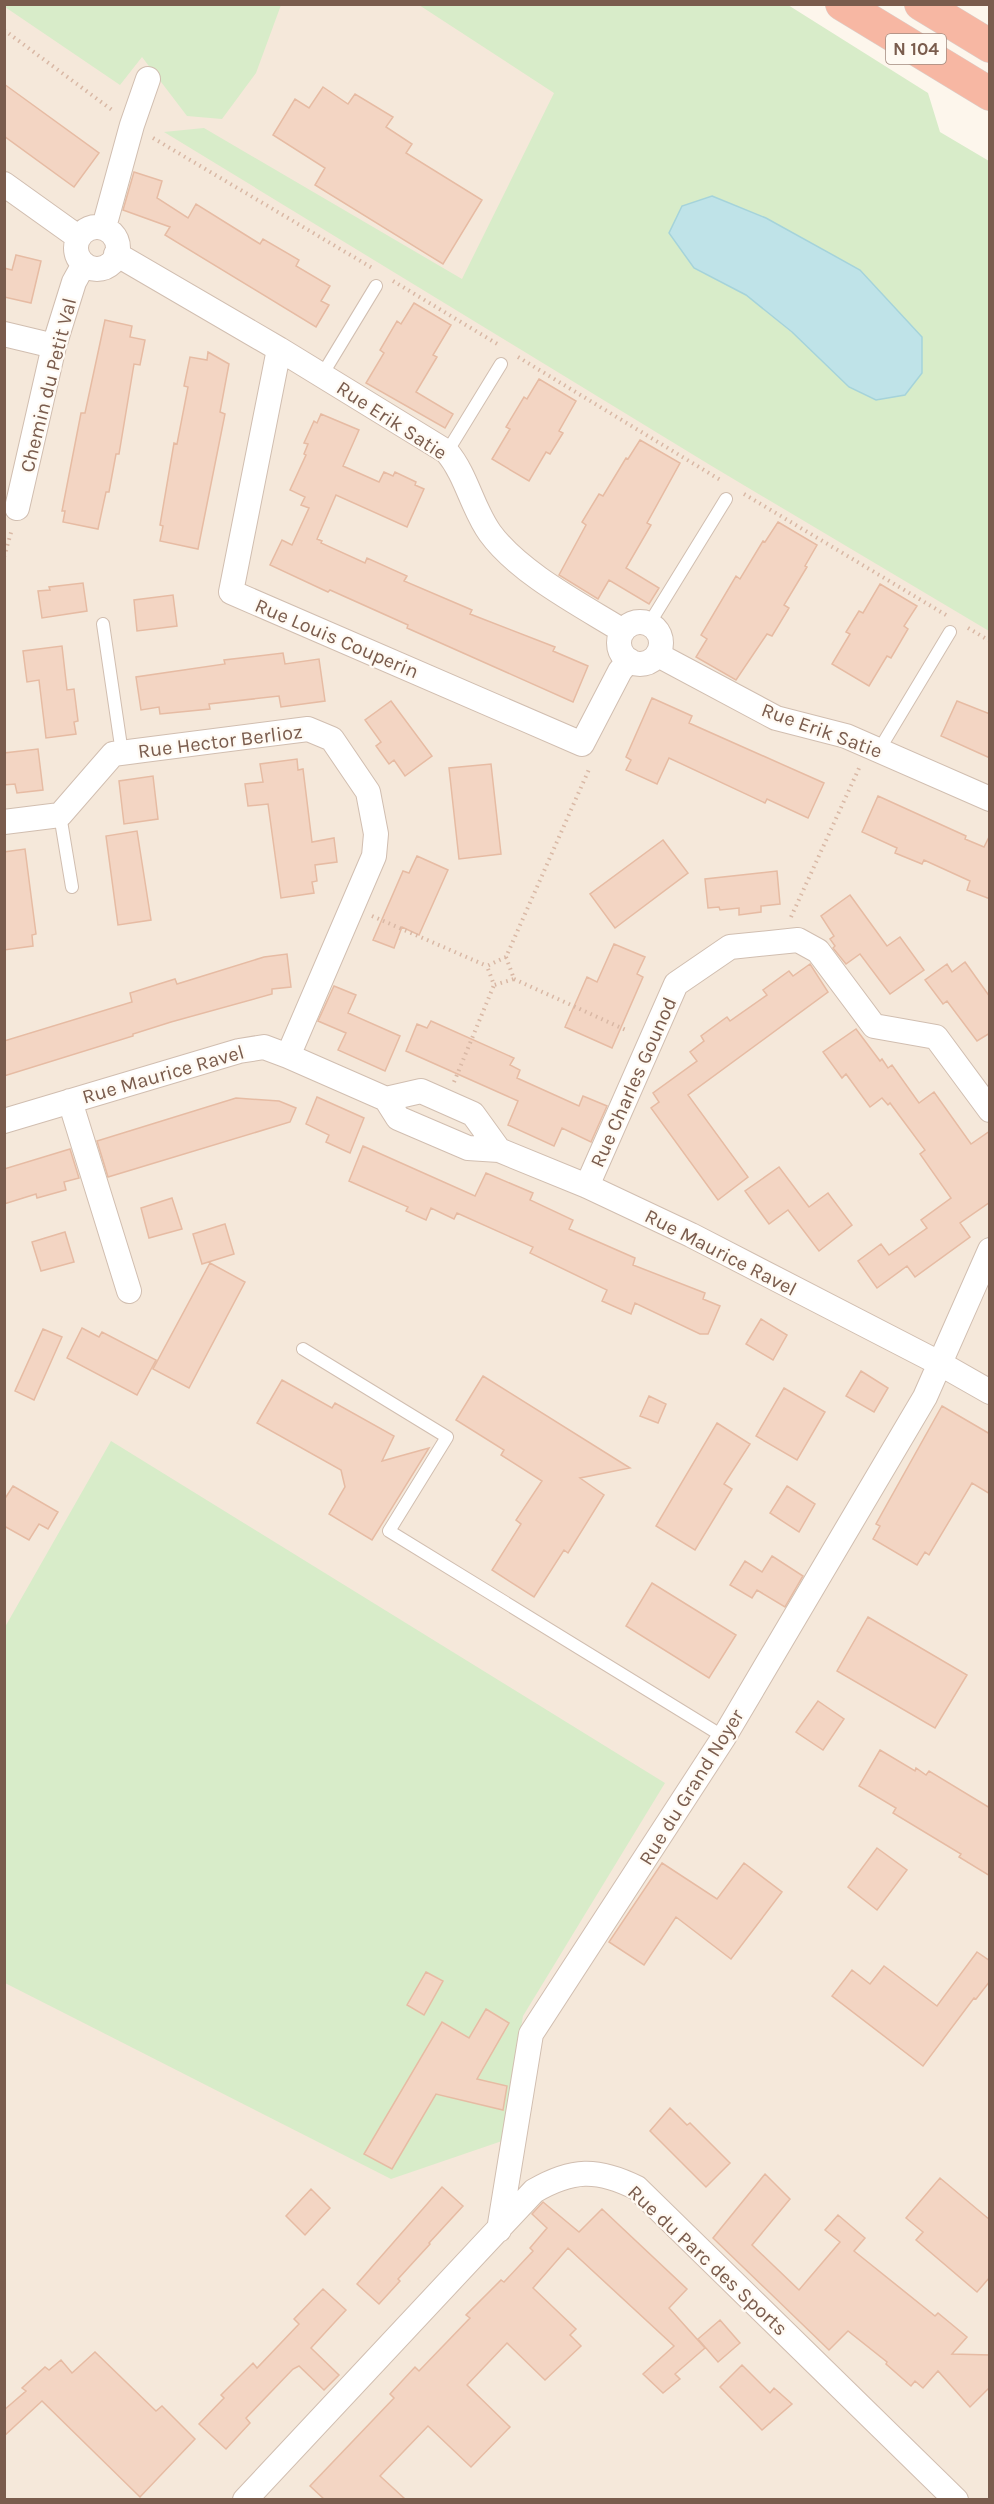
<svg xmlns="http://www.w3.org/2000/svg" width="994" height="2504" viewBox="0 0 994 2504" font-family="Karla,sans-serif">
	<rect width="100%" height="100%" fill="#fdf6ec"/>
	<!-- residential -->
	<path fill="#f5e8da" d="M5,5H624L989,213V2499L5,2500Z"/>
	<!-- green -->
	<path fill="#d8ecc9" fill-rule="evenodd" d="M5,4L281,5L256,73L222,119L187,116L142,57L120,85L5,7Z
		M419,5H788L928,93L940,132L989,161V631L710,465L164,132L204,128L462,279L554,93ZM712,196L766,218L860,270L922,337V373L905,395L791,332L746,295L694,268Z
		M111,1441L665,1783L523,2016L502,2141L391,2179L5,1983V1627Z"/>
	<!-- water -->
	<path fill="#bfe3e8" stroke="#a5d3da" stroke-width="1.5" d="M712,196L766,218L860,270L922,337V373L905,395L876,400L849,387L792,332L746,295L694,268L669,233L682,206Z"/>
	<!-- building -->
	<path fill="#f3d5c3" stroke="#e6bba3" stroke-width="1.5" d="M4,84L99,153L74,187L4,136Z
		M323,87L348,104L355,94L393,117L386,127L412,144L406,153L482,200L443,264L315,185L325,168L273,135L295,99L309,108Z
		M134,172L162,181L157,198L188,218L196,204L260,244L263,239L299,260L296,266L330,286L321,301L329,305L316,327L165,235L170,227L123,210Z
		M16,255L41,261L31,303L4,297V268L12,270Z
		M414,303L451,325L433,355L437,357L416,392L453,414L445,428L366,383L384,353L380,350L397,321L401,324Z
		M105,320L132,326L130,337L145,340L140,365L134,364L119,454H116L109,492H106L98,529L63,522L65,511H62L81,413H85Z
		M208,352L229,364L220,412L225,414L198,549L160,541L163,526L160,525L174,443L177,444L188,387L184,386L190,357L207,360Z
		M539,379L576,401L559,431L563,433L550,454L546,452L529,481L492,459L510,429L506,427L524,397L527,399Z
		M321,414L359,430L343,466L379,482L384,472L393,476L395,472L416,482L415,485L424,489L407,527L336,495L317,539L322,541L321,543L365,563L367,558L407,576L404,581L472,610L470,614L555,647L553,651L588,666L573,702L407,628L408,625L330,590L328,592L270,565L282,540L292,545L309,508L301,505L305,497L290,490L306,455L304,454L308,444L304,443L314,421L317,423Z
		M640,440L680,463L647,523L651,525L626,568L659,588L649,604L609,580L598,599L559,575L586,525L582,522L599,494L603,496L626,458L628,459Z
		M778,522L817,545L805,566L807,567L784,605L789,608L772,636L767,634L736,680L696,657L707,639L701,635L736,576L740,579L763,541L765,542Z
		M83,583L87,611L42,618L38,591L50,590L49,587Z
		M880,584L917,606L904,626L908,629L891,658L887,656L869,686L832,664L850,634L846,632L859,611L863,613Z
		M173,595L177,626L137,631L134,600Z
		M62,646L67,690L74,689L78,721L74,722L76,734L46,738L39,680L27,682L23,651Z
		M283,653L285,664L319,659L325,701L281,707L279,696L209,704L210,709L160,714L159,707L141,710L136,677L225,664L224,660Z
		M652,698L692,716L689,723L824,783L808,818L767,799L765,803L669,758L657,784L626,770L631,760L626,757Z
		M391,701L432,756L405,776L394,760L389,764L376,746L381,742L365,720Z
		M957,701L990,714V758L941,736Z
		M38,749L43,790L17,793L15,784L4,785V753Z
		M297,759L298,770L303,769L312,842L334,838L337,862L315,865L317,881L312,882L314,893L281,898L268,804L248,806L245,784L263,782L260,764Z
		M491,764L501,854L459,859L449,768Z
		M153,776L158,819L124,824L119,781Z
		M878,796L966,836L965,839L984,847L990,835V899L967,890L970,881L924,860L922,864L895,853L897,848L862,832Z
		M137,831L151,920L118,925L106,836Z
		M663,840L688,873L615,928L590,894Z
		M25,849L36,934L32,935L33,946L4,950V852Z
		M417,856L448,870L419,935L402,927L394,948L373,940L403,871L409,873Z
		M777,871L780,904L761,906V912L739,915V908L720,910L719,907L708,908L705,879Z
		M850,895L887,946L900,937L924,970L890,994L860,954L846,964L833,948L835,946L830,939L834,936L821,916Z
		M614,944L645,957L637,974L643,977L612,1048L565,1027L587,977L597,982Z
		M287,954L291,987L272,989V994L171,1022L133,1034V1036L4,1076V1041L132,1002L130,993L175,979L177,984L264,957Z
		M965,962L990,997V1033L977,1041L947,1001L943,1004L925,980L947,964L952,972Z
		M810,964L828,992L688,1095L748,1177L718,1200L651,1108L659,1102L653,1093L697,1061L690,1052L704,1041L701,1036L727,1017L730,1021L767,995L763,990L789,971L793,976Z
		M334,986L356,995L348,1013L400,1036L385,1071L338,1050L346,1033L318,1021Z
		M431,1021L514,1058L510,1065L520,1070L517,1078L579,1106L583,1096L607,1106L591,1142L562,1128L554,1146L508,1125L518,1101L406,1051L417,1024L427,1028Z
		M856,1029L880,1061L882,1059L888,1068L892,1065L919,1103L934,1092L971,1144L990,1131V1202L960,1223L970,1237L915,1277L907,1266L877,1288L858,1261L881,1244L889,1255L927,1228L921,1220L951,1198L920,1154L925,1150L890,1103L888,1105L882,1098L870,1107L846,1074L842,1078L823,1052Z
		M317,1097L364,1118L350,1153L326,1142L329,1135L306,1124Z
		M236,1098L279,1101L296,1108L290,1122L108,1177L97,1141Z
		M363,1146L475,1196L486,1173L533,1193L530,1200L573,1220L569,1229L635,1258L633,1265L705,1293L703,1299L720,1306L708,1334H700L635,1303L631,1314L602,1301L607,1290L530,1253L533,1247L457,1213L454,1219L431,1208L426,1220L406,1211L408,1207L349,1181Z
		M70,1149L79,1178L64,1182L66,1190L37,1198L36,1194L4,1204V1169Z
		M779,1167L809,1207L828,1193L852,1225L819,1251L788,1210L769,1224L745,1191Z
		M172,1198L182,1229L149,1238L141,1208Z
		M225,1224L234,1254L202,1264L193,1234Z
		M65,1232L74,1262L41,1271L32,1242Z
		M210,1263L245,1282L189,1388L153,1369Z
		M761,1319L787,1335L773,1360L746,1344Z
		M82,1328L99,1337L102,1332L156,1360L137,1395L67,1358Z
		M43,1329L62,1337L34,1400L15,1391Z
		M861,1371L888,1388L874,1412L846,1396Z
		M483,1376L630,1468L580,1478L604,1495L568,1553L564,1550L534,1597L492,1570L521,1524L516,1520L542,1481L501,1455L504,1450L456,1420Z
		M282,1380L332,1408L335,1403L394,1436L382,1461L429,1448L372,1540L329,1514L345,1487L341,1470L257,1423Z
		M784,1388L825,1412L797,1460L756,1436Z
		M649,1396L666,1404L658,1423L640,1416Z
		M942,1406L990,1434V1494L972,1483L929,1555L925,1552L917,1565L873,1539L880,1526L876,1524Z
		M717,1423L750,1444L724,1484L732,1489L695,1550L656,1526Z
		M13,1486L58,1512L48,1529L39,1524L29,1540L4,1526V1500Z
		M787,1486L815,1504L799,1532L770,1513Z
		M772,1556L803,1576L785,1607L757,1590L752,1598L730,1585L745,1561L762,1572Z
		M652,1583L736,1635L709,1678L626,1626Z
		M868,1617L967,1675L935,1728L837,1671Z
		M818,1701L844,1719L823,1750L796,1732Z
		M880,1750L915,1771L916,1768L926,1775L929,1771L990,1808V1876L959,1857L961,1854L893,1813L896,1808L859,1786Z
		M877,1848L907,1870L877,1910L848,1887Z
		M662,1863L717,1899L744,1863L782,1892L731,1959L676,1917L644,1965L609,1942Z
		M977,1952L990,1961V1981L976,1999L974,1998L923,2066L832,1996L852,1970L870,1984L884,1966L937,2006Z
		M426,1972L443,1981L424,2015L407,2005Z
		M486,2009L509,2023L477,2079L507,2086L503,2110L436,2094L392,2169L364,2154L442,2022L469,2038Z
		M670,2108L687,2125L690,2123L730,2163L706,2187L650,2131Z
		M765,2174L790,2199L752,2245L799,2290L840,2242L825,2230L838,2215L865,2238L854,2251L935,2316L938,2313L967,2337L952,2354L990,2355V2387L970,2407L938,2371L923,2388L915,2381L911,2386L886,2364L887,2362L848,2331L829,2350L713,2238Z
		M940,2178L990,2220V2277L977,2292L916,2240L923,2232L906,2218Z
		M442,2187L463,2206L429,2243L430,2244L398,2279L400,2281L379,2304L357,2284Z
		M311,2189L330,2208L305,2235L286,2216Z
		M543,2202L579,2232L602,2209L687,2289L669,2308L705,2348L675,2374L680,2379L663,2393L643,2374L674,2346L568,2248L533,2288L576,2329L570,2335L581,2346L545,2380L507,2343L467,2385L510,2427L471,2467L428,2426L380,2476L405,2499H324L310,2486L394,2398L390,2394L415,2367L419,2371L470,2318L466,2315L501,2280L504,2282L533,2251L530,2248L547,2228L532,2214Z
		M323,2289L346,2310L311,2348L339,2375L324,2390L299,2366L293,2369L246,2418L250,2423L226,2449L199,2424L224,2398L221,2395L253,2363L257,2368L299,2324L294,2319Z
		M720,2320L740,2343L718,2362L698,2339Z
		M95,2352L156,2411L162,2406L195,2439L140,2497L42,2401L4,2436V2410L26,2391L22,2388L45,2367L49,2370L61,2360L72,2373Z
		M742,2365L770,2393L774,2388L792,2404L762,2430L720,2387Z"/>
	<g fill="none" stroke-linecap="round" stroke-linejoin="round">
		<defs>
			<path id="lane" d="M322,375L376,286
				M447,452L501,364
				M103,624L122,753
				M653,625L654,616L726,499
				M879,750L950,632
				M60,815L72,887
				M303,1349L447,1437L389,1531L724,1737"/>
			<path id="street" d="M4,184L78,237
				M104,227L132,125L148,79
				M76 248a21 21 0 1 1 42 0a21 21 0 1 1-42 0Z
				M116,254L279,349L447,452C467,476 472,508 490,533C519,573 581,605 623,631
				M4,334L54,346
				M279,349L231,592L582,744L620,671L629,660
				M17,508L54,346L74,282L84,264
				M619 643a21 21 0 1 1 42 0a21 21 0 1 1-42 0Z
				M658,655L776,718L846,736L990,799
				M4,822L60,815L113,754L308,729L332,739L368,792L376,834L374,856L288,1056
				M386,1099L421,1091L473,1114L499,1150
				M70,1101L129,1291
				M4,1121L239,1051L264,1047L288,1056L386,1099L398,1118L468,1148L499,1150L587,1186L691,1235L939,1363L990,1392
				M587,1186L676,984L730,947L798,940L818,951L874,1026L936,1037L990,1110
				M499,2230L531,2034L724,1737L925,1397L990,1250
				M245,2500L534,2191C572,2169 597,2168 637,2188L956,2500"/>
			<path id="highway" d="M842,4L990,94
				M921,4L990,46"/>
		</defs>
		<!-- lane casing -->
		<use href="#lane" stroke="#d1beb0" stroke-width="14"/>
		<!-- street casing -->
		<use href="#street" stroke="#d1beb0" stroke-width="26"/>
		<!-- highway casing -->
		<use href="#highway" stroke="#dad1cd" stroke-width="34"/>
		<!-- path -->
		<path stroke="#d9b8a5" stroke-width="4" stroke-dasharray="1.5 4.5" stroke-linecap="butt" d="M4,30L112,110
			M153,138L374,269
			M393,281L499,345
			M518,357L722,481
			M744,494L946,615
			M4,557L12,529
			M968,628L990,641
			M372,916L487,966
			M791,917L860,766
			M506,957L514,979L494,985L487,966L506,957L590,767
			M514,979L628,1031
			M454,1082L494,985"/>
		<!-- lane -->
		<use href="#lane" stroke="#fff" stroke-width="12"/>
		<!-- street -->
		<use href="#street" stroke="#fff" stroke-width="24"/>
		<!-- highway -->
		<use href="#highway" stroke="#f7b7a3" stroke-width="33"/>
	</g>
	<g text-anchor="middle" stroke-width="4.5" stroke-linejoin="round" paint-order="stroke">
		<!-- shield labels -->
		<rect fill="#fffaf3" stroke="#a28b7f" stroke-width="1.5" x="886" y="34" width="60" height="30" rx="4.5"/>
		<g font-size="18" font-weight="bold" fill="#7a5c4d">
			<text x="916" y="55">N 104</text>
		</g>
		<!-- street labels -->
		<g font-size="20" fill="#7a5c4d" stroke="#fffaf3">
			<text transform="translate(48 385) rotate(-76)" y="7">Chemin du Petit Val</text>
			<text transform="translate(392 420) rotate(33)" y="7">Rue Erik Satie</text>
			<text transform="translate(337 638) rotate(23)" y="7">Rue Louis Couperin</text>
			<text transform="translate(822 730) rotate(20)" y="7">Rue Erik Satie</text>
			<text transform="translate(220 741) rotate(-7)" y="7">Rue Hector Berlioz</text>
			<text transform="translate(163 1074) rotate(-16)" y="7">Rue Maurice Ravel</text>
			<text transform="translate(633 1082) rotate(-66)" y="7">Rue Charles Gounod</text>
			<text transform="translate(721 1252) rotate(27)" y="7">Rue Maurice Ravel</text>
			<text transform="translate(691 1787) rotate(-58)" y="7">Rue du Grand Noyer</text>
			<text transform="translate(708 2260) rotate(43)" y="7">Rue du Parc des Sports</text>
		</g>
	</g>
	<!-- border -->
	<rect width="994" height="2504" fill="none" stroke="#7a5c4d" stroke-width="12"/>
</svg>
